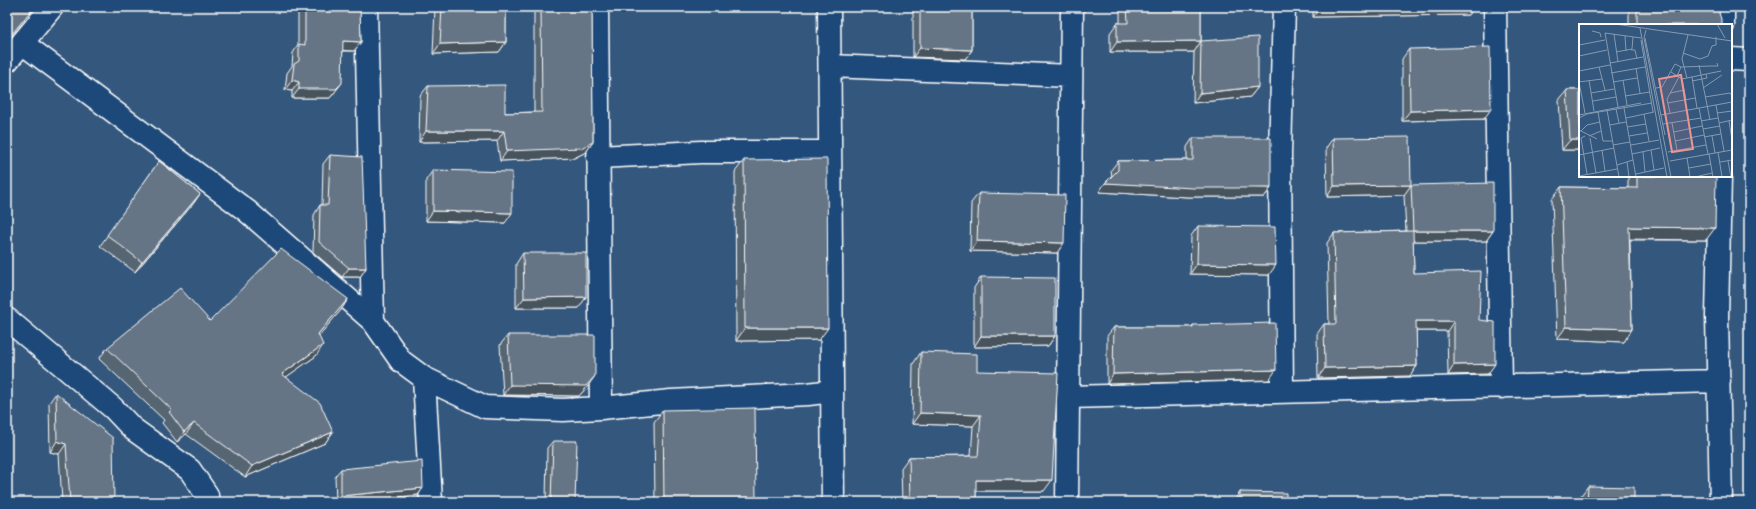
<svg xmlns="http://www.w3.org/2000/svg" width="1756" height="509" viewBox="0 0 1756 509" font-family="Delius,sans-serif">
	<rect width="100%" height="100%" fill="#34577d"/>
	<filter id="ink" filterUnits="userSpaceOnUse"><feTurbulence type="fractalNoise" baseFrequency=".025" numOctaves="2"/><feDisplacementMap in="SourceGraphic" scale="8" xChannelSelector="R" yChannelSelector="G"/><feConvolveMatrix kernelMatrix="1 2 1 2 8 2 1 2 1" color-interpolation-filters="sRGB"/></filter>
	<g filter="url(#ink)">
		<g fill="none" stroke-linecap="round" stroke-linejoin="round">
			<defs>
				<path id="minor" d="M366,7L373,321
					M597,7L601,408
					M829,7L833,502
					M1495,7L1501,387
					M1723,25V7
					M22,43L247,211L373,321L401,361L424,378L485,407L563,410L601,408L671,401L808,394L832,391
					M1731,59L1749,60
					M7,61L52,7
					M830,66L1071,76
					M598,157L701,152H830
					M1720,176L1717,317L1721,502
					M7,319L113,408L133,429L190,470L207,495V502
					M424,378L431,502
					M1282,392L1280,154L1284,7
					M1068,397L1719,381
					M1067,502L1072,7"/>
			</defs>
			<!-- minor casing -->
			<use href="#minor" stroke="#fff" stroke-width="25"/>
			<!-- minor -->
			<use href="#minor" stroke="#1f4a7a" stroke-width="22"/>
		</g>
		<!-- wall -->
		<path fill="#576572" stroke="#fff" d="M298,7H360L361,42L354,51H343L335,92L330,98H292V91L285,90L287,73L292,66L293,53L298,45Z
			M435,7H506V42L499,52L433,54Z
			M534,7H592L593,142L586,152L574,158L500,161L497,141L419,142L420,96L428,86L505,113L534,112Z
			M913,7H972V50L965,59L913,57Z
			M1120,7H1201V41L1258,87L1250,97L1193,103L1194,52H1110V33L1117,23H1120Z
			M1313,7H1474L1468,15L1313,17Z
			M1629,7H1719V13L1721,25H1629Z
			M1409,49L1484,119L1402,121V59Z
			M1567,90H1580V150H1562L1559,100Z
			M1193,138L1271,188L1264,197H1187L1099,192L1112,177L1111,170L1118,161L1187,160V147Z
			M1333,138L1411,185L1493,231L1486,241H1413L1414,273L1479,320L1488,374L1448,375L1447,331H1416L1417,366L1410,376L1318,378L1317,334L1324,324H1329L1327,243L1334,233L1406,231L1404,195L1327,197L1326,148Z
			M330,155L366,268L360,277H342L313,252L314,215L320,205H322L323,164Z
			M744,160L819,340L736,341L735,172Z
			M159,161L200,194L193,204L135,272L100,246Z
			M433,170L505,223L426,221V180Z
			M1628,176H1716L1706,240H1630L1632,329L1624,342L1557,339L1552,199L1561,187L1628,188Z
			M979,193L1057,253L970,251L971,203Z
			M1198,226L1269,275L1190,274L1191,236Z
			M523,253L579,308H516V264Z
			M981,277L1055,336L1048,346L974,347V288Z
			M348,299L341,310L319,335L316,356L286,377L333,432L325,443L245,477L186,434L177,442L162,423L164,420L99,359L107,348L210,321Z
			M1193,325L1269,380L1107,384V336L1114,327H1191Z
			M508,335L588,386L579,396L503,395L500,345Z
			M921,352L977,371L1044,491H976V502H902L901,468L909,457L971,456L973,426L912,424L913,364Z
			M56,393L114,500L113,502H62L59,454L50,452L49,403Z
			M663,410L756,502H655L654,422Z
			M553,441L575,502H546L547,448Z
			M341,469L423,488L418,495L352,502H336L335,476Z
			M1588,486L1634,502H1580V497Z
			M1240,492L1286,502H1234Z"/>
		<!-- shaded-wall -->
		<path fill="#47525d" stroke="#fff" d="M34,7H36L7,42V40Z
			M1320,7H1474L1468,15L1313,17Z
			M343,41L361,42L354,51L336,50Z
			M1201,41L1194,52H1110L1117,42Z
			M506,42L499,52L433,54L440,44Z
			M920,48L972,50L965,59L913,57Z
			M292,80L299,82L292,91L285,90Z
			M342,83L330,98H292L299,89Z
			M1258,87L1250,97L1193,103L1200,93Z
			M1491,109L1484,119L1402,121L1410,111Z
			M426,131H504L497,141L419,142Z
			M1570,140H1580V150H1562Z
			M593,142L586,152L574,158L500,161L507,151Z
			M1105,183L1271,188L1264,197H1187L1099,192Z
			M1411,185L1404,195L1327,197L1334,186Z
			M200,194L193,204L135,272L142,262Z
			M433,211L512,213L505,223L426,221Z
			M1629,227L1715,228L1706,240L1620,239Z
			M1413,231H1493L1486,241H1406Z
			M977,241L1064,243L1057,253L970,251Z
			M1197,264L1276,265L1269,275L1190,274Z
			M349,268H366L360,277H342Z
			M586,297L579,308H516L524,298Z
			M348,299L341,310L311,345L318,334Z
			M1416,321H1454L1447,331H1409Z
			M1566,327L1632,329L1624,342L1557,339Z
			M745,328H828L819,340L736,341Z
			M981,336H1055L1048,346L974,347Z
			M323,345L316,356L275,385L282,374Z
			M1495,364L1488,374L1448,375L1454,365Z
			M1417,366L1410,376L1318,378L1325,368Z
			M1276,370L1269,380L1107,384L1113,374Z
			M595,376L588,386L579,396L503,395L510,385Z
			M920,413L981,415L973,426L912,424Z
			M194,423L186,434L177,442L184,432Z
			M333,432L325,443L245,477L252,466Z
			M57,441L66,444L59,454L50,452Z
			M976,480H1052L1044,491H968Z
			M423,488L418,495L352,502H337L341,496Z
			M114,500L113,502H69L70,501Z"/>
		<!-- building -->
		<path fill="#657585" stroke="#fff" d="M7,7H34L7,40Z
			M305,7H360L361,42L343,41L342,83L336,89H299V82L292,80L294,64L299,61V44L305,45Z
			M442,7H506V42L440,44Z
			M541,7H592L593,142L581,148L507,151L504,131H426L428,86L505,85V113L542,112Z
			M920,7H972V50L920,48Z
			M1127,7H1201V41L1117,42V23H1128Z
			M1637,7H1719V13L1721,19V25H1637Z
			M1258,37V87L1200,93L1201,41Z
			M1490,47L1491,109L1410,111L1409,49Z
			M1567,90H1580V140H1570Z
			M1410,137L1411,185L1334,186L1333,138Z
			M1193,138H1271V188H1193L1105,183L1118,170V161L1193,160Z
			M330,155L362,157L366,268H349L319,242L320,205H328Z
			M827,159L828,328H745L744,160Z
			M159,161L200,194L142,262L107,235Z
			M433,170L512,172V213L433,211Z
			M1637,176H1716L1715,228L1629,227L1632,329L1566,327L1561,187L1637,188Z
			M1493,183V231H1413L1411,185Z
			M979,193L1065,195L1064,243L977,241Z
			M1198,226L1275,227L1276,265L1197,264Z
			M1413,231L1414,273L1481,271L1479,320L1495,322V364L1454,365V321H1416L1417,366L1325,368L1324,324H1336L1334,233Z
			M281,249L348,299L318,334L323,345L282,374L320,403L333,432L252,466L194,423L184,432L169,412L172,410L107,348L180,288L210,321Z
			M523,253H586V297L524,298Z
			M981,277L1055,278V336H981Z
			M1275,323L1276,370L1113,374L1114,327H1193V325Z
			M508,335H595V376L586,386L510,385Z
			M921,352L977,354V371L1058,373L1052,480H976V502H910L909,457L978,456L981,415L920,413Z
			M56,393L113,438L114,500L70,501L66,444L57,441Z
			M755,408L756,502H664L663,410Z
			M553,441H577L575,502H551Z
			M422,461L423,488L341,496V469Z
			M1588,486L1634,487V502H1587Z
			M1240,492L1286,493V502H1240Z"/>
	</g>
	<!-- overview -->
	<g transform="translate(1579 24)">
		<rect width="153" height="153" fill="#34577d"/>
		<path fill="none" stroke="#859ab1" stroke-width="1" d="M36,0L153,17M138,0L146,14M61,4L88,153M67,6L65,14L92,153M13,7L21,9L22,13M35,10L39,38M46,12L47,27M66,14L86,111M62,16L74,88M0,21L26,16M52,26H56L58,35M37,28L53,25L54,13M104,29L121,35L129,32L133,22L137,21V13M0,32L28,26M31,39L64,33M120,41L131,96M20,43L26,66M57,44L61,69M0,47L31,41M92,48L103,55L142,47M32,49L66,43M98,52L102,43L133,42H139L138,39M113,53L118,84M108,54L103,35L109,11M103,55L107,76M10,56L15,87M44,56L48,81M113,57L128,54L127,50M0,58L6,89M0,58L23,55M34,58L58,54M77,64L83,63L96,40L102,43M124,64L143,51M12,69L35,65M91,69L106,66M46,72L71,68M126,73L151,69L153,72M14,77L37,73M89,79L116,74M137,81L145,127M39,83L26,9L62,14M45,84L57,153M120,84L129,130M37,85L40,99M28,86L40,153M19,88L24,117H34M91,89L88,75L100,53M138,89L153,87M65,90L70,117M0,91L62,79M82,91L153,78M0,94L8,90L73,79M47,94L75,88M122,97L139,94M150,97L153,116M93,99L98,126M140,99L153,96M84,100L122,94M31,101L47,98M48,103L67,100M124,105L141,102M0,106L18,115M2,107L8,101L21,98M95,108L123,102M6,112L2,114L8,150M10,112L22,107M50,112L68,109M133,112L136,129M125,113L142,110M11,114L17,149M96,117L125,111M34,121L51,118M52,121L80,116M23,126L26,147M72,126L75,146M64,128L66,148M89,128L127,121M139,128L143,153M53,130L81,124M130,130L134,153M0,131L35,124M108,134L111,153M91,137L153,126M149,137L152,153M48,138L50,153M141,138L153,136M38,141L54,136M110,144L132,140M57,150L85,144M0,152L38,145M116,153L133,149"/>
		<path fill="#ea9494" fill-opacity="0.15" stroke="#ea9494" stroke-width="2" d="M102,51L114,125L93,128L80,55Z"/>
		<rect width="153" height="153" fill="none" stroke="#fff" stroke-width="2"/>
	</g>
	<!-- margin -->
	<rect width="1756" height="509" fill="none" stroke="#1f4a7a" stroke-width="24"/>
	<rect x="12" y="12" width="1732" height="485" fill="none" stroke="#fff" stroke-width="1.5" filter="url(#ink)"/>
</svg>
